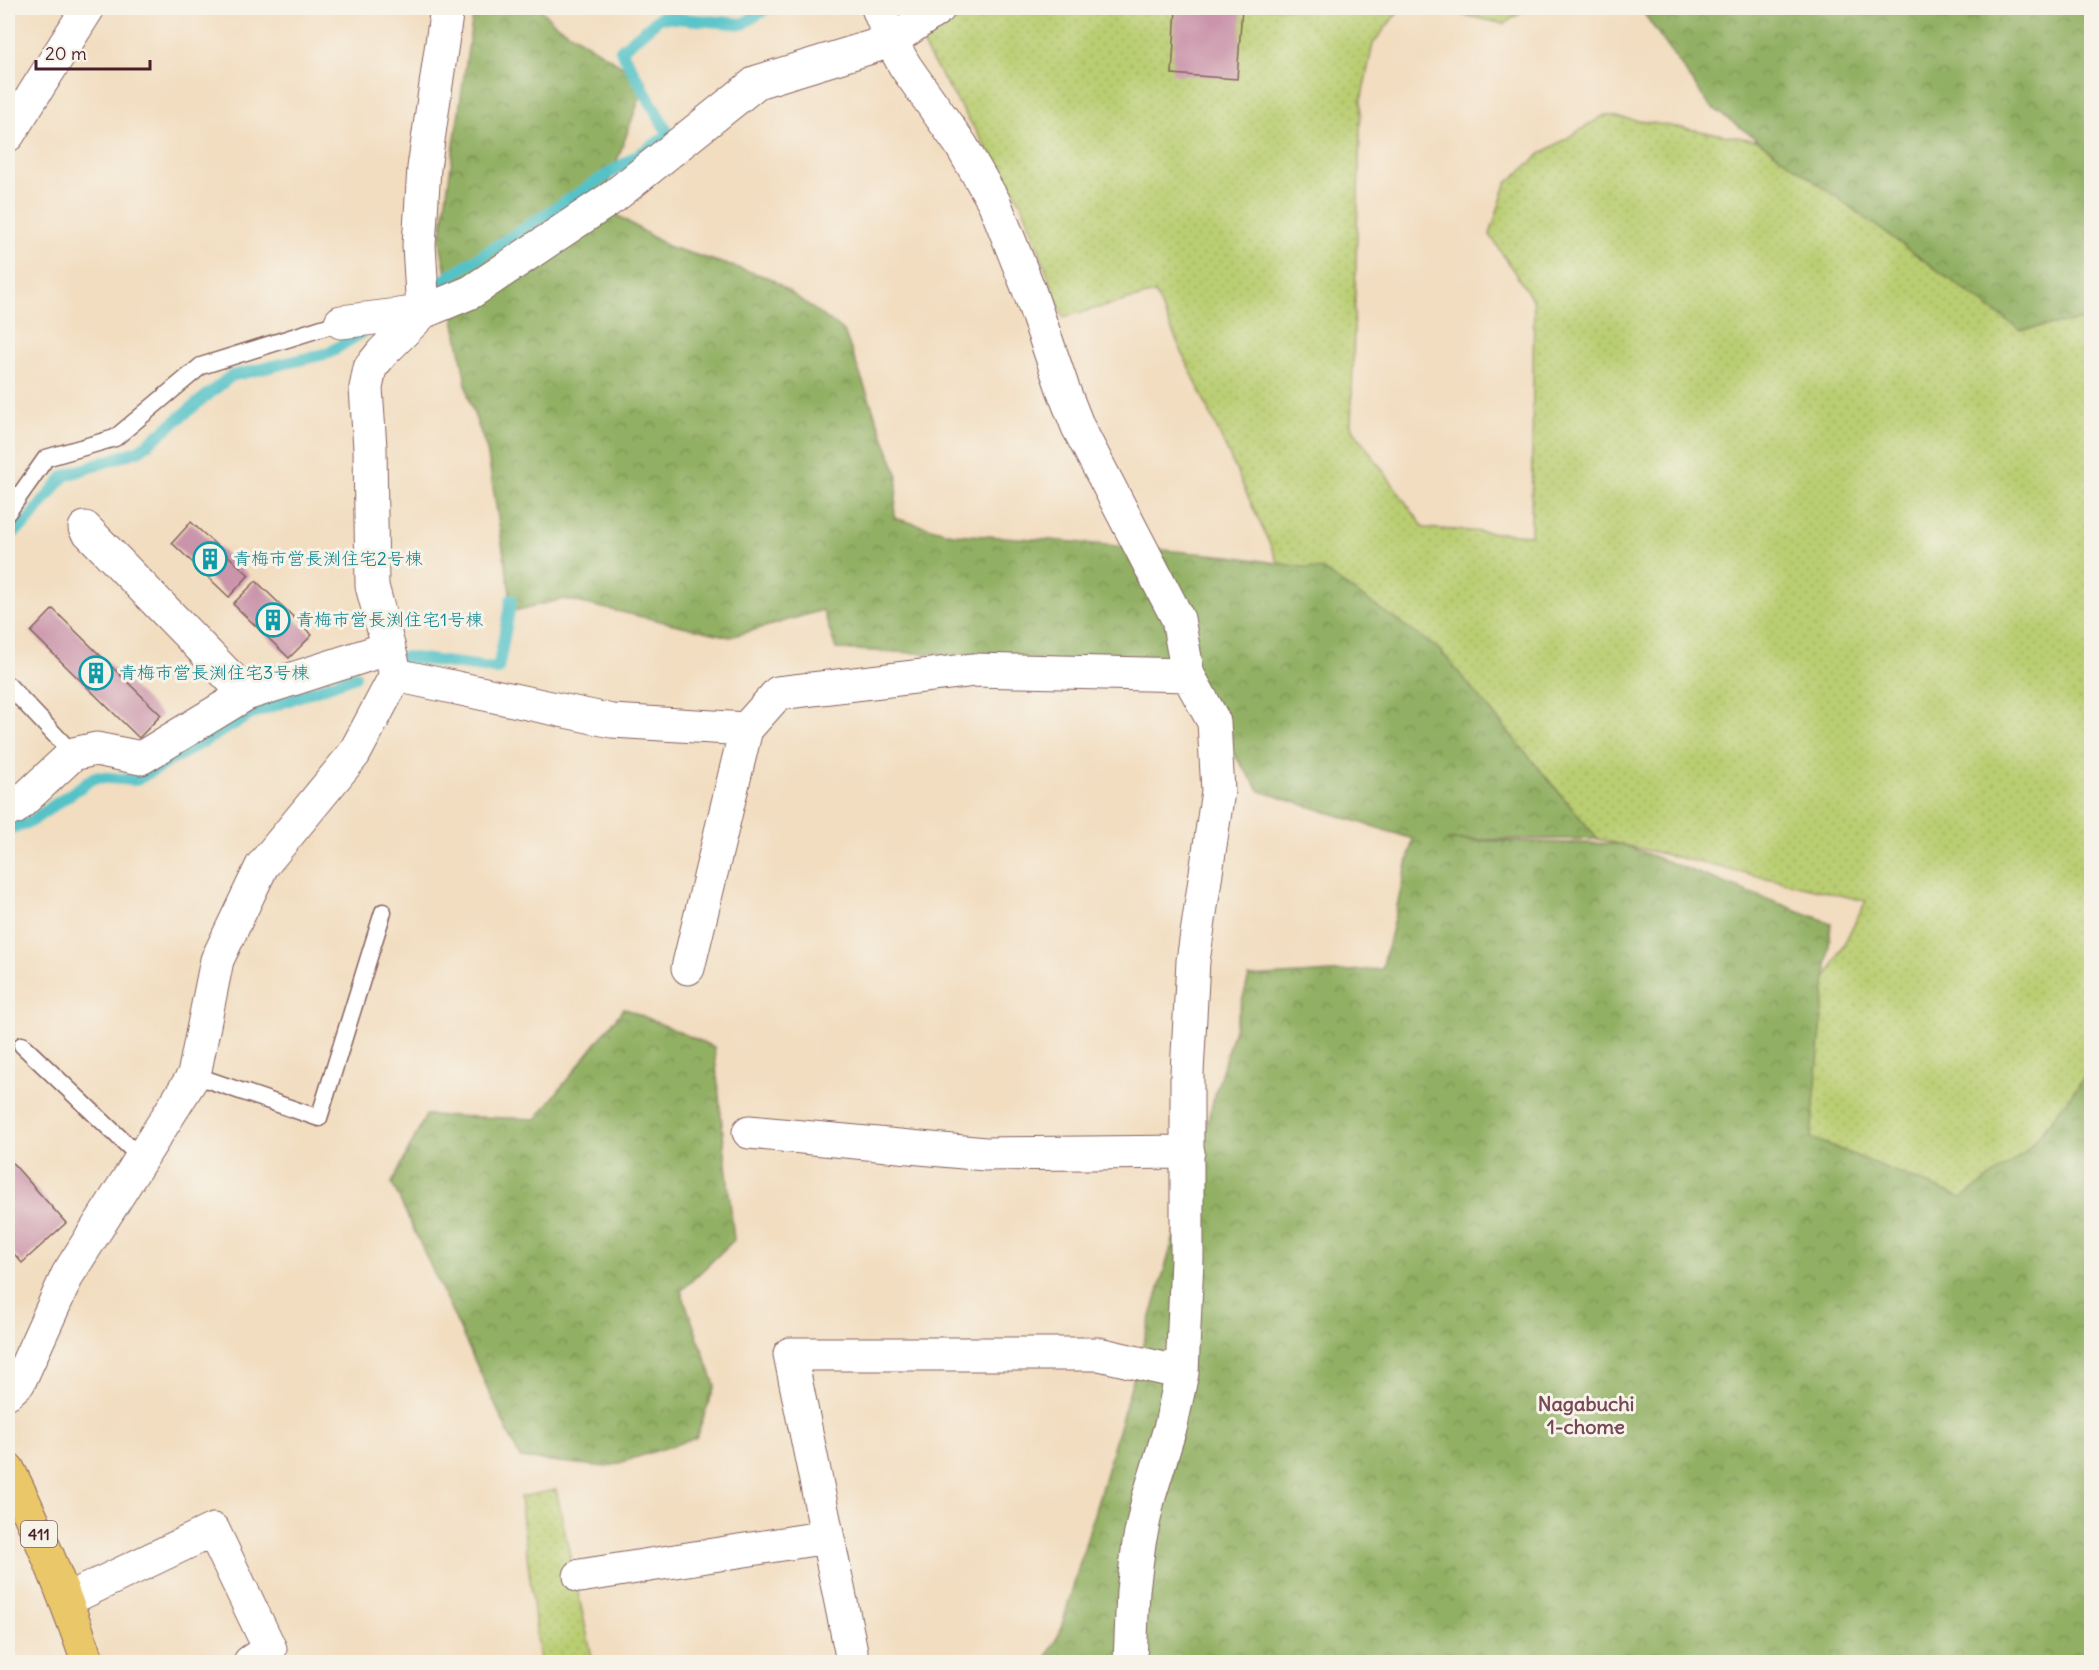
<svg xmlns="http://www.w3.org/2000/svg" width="2099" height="1670" viewBox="0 0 2099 1670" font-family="Delius,'Klee One',sans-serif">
	<defs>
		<pattern id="green-dots" width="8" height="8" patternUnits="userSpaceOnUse" patternTransform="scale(1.5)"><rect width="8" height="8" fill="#b9cd71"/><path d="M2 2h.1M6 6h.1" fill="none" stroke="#a1b062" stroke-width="1.8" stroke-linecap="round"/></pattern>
		<pattern id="forest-crowns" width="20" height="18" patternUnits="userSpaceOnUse" patternTransform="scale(1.5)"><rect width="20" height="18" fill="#92b063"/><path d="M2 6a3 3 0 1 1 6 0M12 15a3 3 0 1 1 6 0" fill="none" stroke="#798f52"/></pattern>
	</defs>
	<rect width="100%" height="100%" fill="#f7f3e8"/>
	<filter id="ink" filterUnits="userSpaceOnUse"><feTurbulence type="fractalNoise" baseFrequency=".0167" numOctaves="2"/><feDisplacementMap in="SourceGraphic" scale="12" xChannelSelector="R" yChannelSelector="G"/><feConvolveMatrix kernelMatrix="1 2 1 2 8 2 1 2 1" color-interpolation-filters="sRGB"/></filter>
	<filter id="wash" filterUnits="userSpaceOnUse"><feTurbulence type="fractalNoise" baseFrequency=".008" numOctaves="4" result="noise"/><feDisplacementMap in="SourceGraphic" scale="24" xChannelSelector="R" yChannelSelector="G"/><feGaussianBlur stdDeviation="1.35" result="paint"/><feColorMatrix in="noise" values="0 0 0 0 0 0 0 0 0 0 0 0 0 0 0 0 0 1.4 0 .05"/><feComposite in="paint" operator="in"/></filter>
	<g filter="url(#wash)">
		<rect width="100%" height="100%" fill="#f2ddc0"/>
		<!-- green -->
		<path fill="url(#green-dots)" stroke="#82764e" stroke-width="1.5" d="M904,8H1401L1373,44L1361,101L1351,426L1424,528L1531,535L1534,302L1490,235L1506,184L1539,155L1605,115L1843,155L2091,300V1104L2036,1209L1937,1195L1789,1168L1777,1074L1866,901L1598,839L1505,729L1282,571L1155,293L1063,317L1023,206L929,56Z
			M1433,8H1527L1504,24Z
			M556,1490L593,1662L540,1661L520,1497Z"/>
		<!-- forest -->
		<path fill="url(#forest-crowns)" stroke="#6e6847" stroke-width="1.5" d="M474,8H540L554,23L646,81L601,205L667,246L770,278L844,331L898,476L894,518L953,534L1050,540L1230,556L1323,570L1440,650L1598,839L1447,840L1621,844L1831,923L1811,1138L1962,1198L2026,1152L2091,1069V1662H1044L1060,1632L1249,977L1382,969L1413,839L1260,791L1171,666L836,649L823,610L730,637L564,599L513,611L487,450L469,400L440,241Z
			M1640,8H2091V319L2020,330L1709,105Z
			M624,1008L714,1047L734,1240L681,1291L715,1385L696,1438L607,1467L520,1458L392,1183L426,1115L536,1119Z"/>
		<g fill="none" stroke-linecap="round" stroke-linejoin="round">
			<!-- stream -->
			<path stroke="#54c2c8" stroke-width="12" d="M425,292L669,135L621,50L661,17L743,24L767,8
				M8,537L27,522L64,476L140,450L231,376L329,353L367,329
				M394,661L406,657L498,669L511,600
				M8,829L30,822L95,777L136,780L253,713L355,676"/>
		</g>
		<g id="blocks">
			<!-- building -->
			<path fill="#ca94aa" d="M1176,8H1242L1237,79L1172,74Z
				M191,522L249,575L229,597L172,543Z
				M256,581L312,635L289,658L233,604Z
				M53,609L161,715L139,738L31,632Z
				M8,1158L66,1223L22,1263L8,1247Z"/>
		</g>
	</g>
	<g filter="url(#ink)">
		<use href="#blocks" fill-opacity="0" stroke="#85625f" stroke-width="1.5"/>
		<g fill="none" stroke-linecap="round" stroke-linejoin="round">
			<defs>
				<path id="service" d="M8,512L46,458L115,438L201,366L341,322
					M8,685L73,754
					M22,1045L142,1159
					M194,1075L319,1118L383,912"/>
				<path id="minor" d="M878,8L891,41L905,66L961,145L994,202L1029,290L1063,389L1078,427L1178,619L1188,675L1214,722L1218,791L1193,961L1187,1073V1259L1182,1373L1171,1425L1148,1500L1139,1543L1133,1590L1130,1662
					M8,135L88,8
					M341,322L423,312L419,245L424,168L447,8
					M85,528L246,694
					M396,675L612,721L746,729
					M8,809L15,808L73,754L96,749L141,758L246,694L389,648
					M688,968L746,729L778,693L974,670L1188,675
					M749,1132L985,1154L1188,1152
					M8,1392L19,1382L68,1274L194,1075L217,960L262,866L354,754L396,675L372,586L370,448L366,388L370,368L382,353L423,312L471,292L613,197L757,82L891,41L939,8
					M580,1576L827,1537
					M66,1600L213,1530L270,1649L250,1662
					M851,1651L790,1354H1099L1182,1373"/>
				<path id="trunk" d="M8,1469C40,1532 65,1596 88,1662"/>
			</defs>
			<!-- service casing -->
			<use href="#service" stroke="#85625f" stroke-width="19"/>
			<!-- minor casing -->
			<use href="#minor" stroke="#85625f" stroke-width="35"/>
			<!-- trunk casing -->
			<use href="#trunk" stroke="#85625f" stroke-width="35"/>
			<!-- service -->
			<use href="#service" stroke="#fff" stroke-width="16"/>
			<!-- minor -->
			<use href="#minor" stroke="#fff" stroke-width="33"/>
			<!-- trunk -->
			<use href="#trunk" stroke="#eac769" stroke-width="33"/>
		</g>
	</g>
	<!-- icons -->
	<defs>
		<symbol id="building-ring" viewBox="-11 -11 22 22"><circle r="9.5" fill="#f7f3e8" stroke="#0f9aa8" stroke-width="1.5"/><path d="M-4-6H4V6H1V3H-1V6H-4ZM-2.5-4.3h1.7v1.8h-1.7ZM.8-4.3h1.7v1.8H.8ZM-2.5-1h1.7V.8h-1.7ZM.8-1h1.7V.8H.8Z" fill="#0f9aa8"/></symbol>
	</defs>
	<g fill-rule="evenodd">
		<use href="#building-ring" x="191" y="540" width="38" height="38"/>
		<use href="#building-ring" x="254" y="601" width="38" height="38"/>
		<use href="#building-ring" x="77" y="654" width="38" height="38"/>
	</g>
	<g text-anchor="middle" stroke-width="6" stroke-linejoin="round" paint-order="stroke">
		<!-- shield labels -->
		<rect fill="#f7f3e8" stroke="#7e5f64" stroke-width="1.5" x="21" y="1521" width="36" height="26" rx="4.5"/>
		<g font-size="16" font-weight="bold" fill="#4a1f2b">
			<text x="39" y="1540">411</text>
		</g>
		<!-- culture labels -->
		<g font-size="18" fill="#0d838f" stroke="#f7f3e8" text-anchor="start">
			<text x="233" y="565">青梅市営長渕住宅2号棟</text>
			<text x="296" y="626">青梅市営長渕住宅1号棟</text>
			<text x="119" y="679">青梅市営長渕住宅3号棟</text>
		</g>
		<!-- neighbourhood labels -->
		<g font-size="20" font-weight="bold" fill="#774857" stroke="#f7f3e8">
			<text x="1586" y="1411">Nagabuchi<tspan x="1586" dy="23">1-chome</tspan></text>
		</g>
	</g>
	<!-- margin -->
	<rect width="2099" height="1670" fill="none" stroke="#f7f3e8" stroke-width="30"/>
	<!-- scale -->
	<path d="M36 60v9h114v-9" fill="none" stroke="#4a1f2b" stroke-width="3"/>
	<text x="45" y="60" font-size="18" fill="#4a1f2b" stroke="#f7f3e8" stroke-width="4.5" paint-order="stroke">20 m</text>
</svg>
